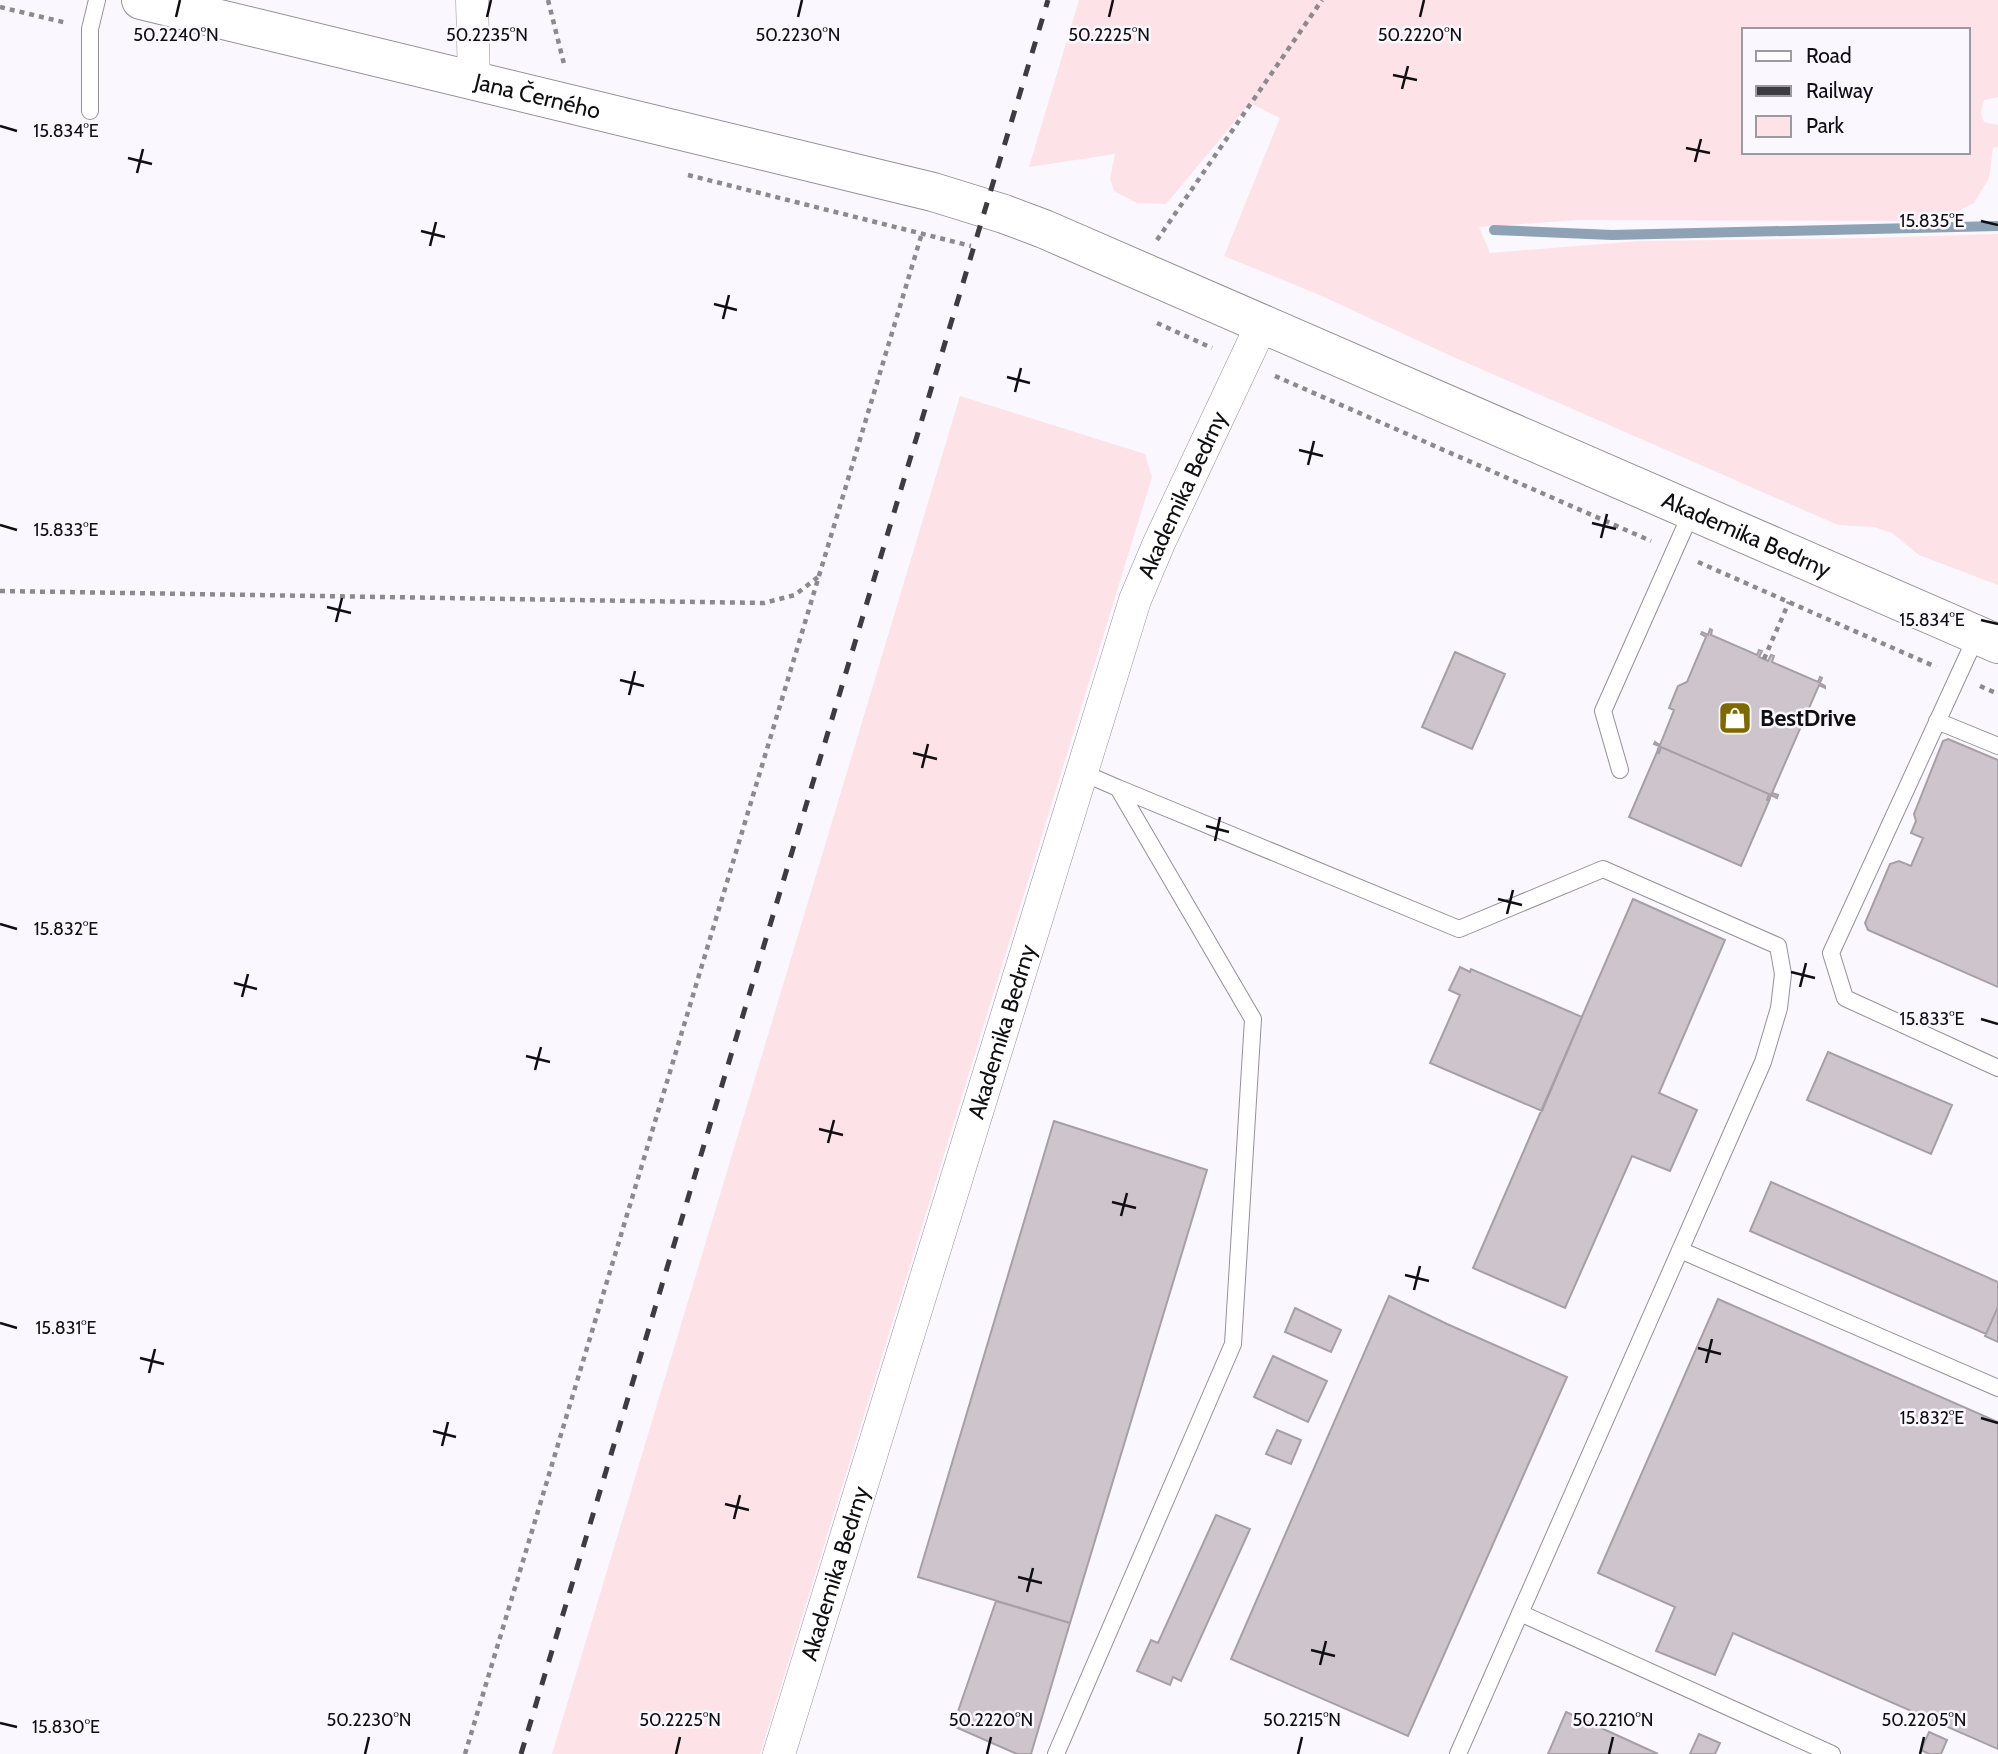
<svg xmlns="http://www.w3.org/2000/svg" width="1998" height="1754" viewBox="0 0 1998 1754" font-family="Cabin,sans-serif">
	<rect width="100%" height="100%" fill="#faf7ff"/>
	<!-- green -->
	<path fill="#fde2e7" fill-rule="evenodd" d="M1079,0H1998V97L1984,100L1981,113L1984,122L1998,125V147L1993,148L1989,178L1974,203L1938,221L1577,220L1479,227L1490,253L1640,241L1867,238L1998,234V585L1919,555L1892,533L1874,527L1838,525L1449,355L1322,296L1224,256L1280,118L1250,103L1166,204L1137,203L1114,191L1110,179L1115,154L1029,167ZM1744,30H1968V152H1744Z
		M960,396L1145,454L1152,477L760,1754H552Z"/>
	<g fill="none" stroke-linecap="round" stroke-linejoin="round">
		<!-- stream -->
		<path stroke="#8da2b4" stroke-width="10" d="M1494,230L1612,235L1998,226"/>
	</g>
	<!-- building -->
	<path fill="#cec5cc" stroke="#a89fa6" stroke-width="2" d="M1710,629L1712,630L1711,635L1757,655L1759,650L1762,651L1759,657L1768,661L1771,655L1774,656L1772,662L1818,682L1820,677L1822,678L1820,683L1825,686V688L1819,685L1772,793L1778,795L1777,798L1771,795L1769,801L1767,800L1769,794L1661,747L1659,753L1657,752L1659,746L1654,744L1655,742L1660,745L1674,710L1669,708L1678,686L1687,682L1706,637L1701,634L1702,632L1708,635Z
		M1455,652L1505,674L1472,749L1422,727Z
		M1948,739L1998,760V987L1868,930L1865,923L1890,864L1899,861L1911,866L1923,838L1911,833L1916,821L1914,814L1943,741Z
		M1661,747L1769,794L1767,800L1769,801L1741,866L1629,817L1657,752L1659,753Z
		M1633,899L1725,940L1659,1093L1697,1110L1670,1171L1632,1156L1565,1308L1473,1268Z
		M1460,967L1470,972L1471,969L1582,1017L1542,1111L1430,1063L1460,995L1449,990Z
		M1828,1052L1952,1105L1931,1154L1807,1100Z
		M1054,1121L1207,1170L1070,1623L918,1577Z
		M1771,1182L1998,1282V1307L1986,1334L1750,1231Z
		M1389,1296L1447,1324L1567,1377L1408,1736L1231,1659Z
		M1718,1299L1998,1422V1749L1733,1633L1715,1675L1656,1651L1675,1607L1598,1573Z
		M1998,1307V1342L1985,1336Z
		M1295,1308L1341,1330L1331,1352L1285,1332Z
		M1273,1356L1327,1381L1308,1422L1254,1397Z
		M1277,1430L1301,1440L1291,1464L1266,1454Z
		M1216,1515L1250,1529L1181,1681L1173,1677L1170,1685L1137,1671L1151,1640L1158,1643Z
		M996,1601L1070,1623L1031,1754H1017L953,1726Z
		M1566,1712L1656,1753L1658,1754H1548Z
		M1929,1732L1947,1740L1941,1754H1929L1921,1750Z
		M1699,1734L1720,1743L1715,1754H1690Z"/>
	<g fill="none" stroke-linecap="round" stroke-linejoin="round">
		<defs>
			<path id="service" d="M90,111V29L97,0
				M1977,635L1831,953L1845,998L1998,1068
				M1937,721L1998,746
				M1620,770L1603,711L1692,511
				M1118,788L1459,929L1603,869L1778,946L1783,974L1779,1008L1763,1062L1458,1754
				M1680,1250L1998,1388
				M1520,1613L1832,1754
				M1056,1754L1233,1344L1253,1019L1118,788L1081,772"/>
			<g id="minor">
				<path d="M472,0L474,81"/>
				<path id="s1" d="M779,1754L1135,600L1159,543L1262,324"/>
			</g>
			<g id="tertiary">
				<path id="s2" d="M141,0L933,192L1004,214L1044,229L1998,644"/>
			</g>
		</defs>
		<!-- service casing -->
		<use href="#service" stroke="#94909a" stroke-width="18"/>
		<!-- minor casing -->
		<use href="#minor" stroke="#94909a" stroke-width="33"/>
		<!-- tertiary casing -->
		<use href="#tertiary" stroke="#94909a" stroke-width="40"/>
		<!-- path -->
		<path stroke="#8c8a8f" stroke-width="4.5" stroke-dasharray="5 5" stroke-linecap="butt" d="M548,0L564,64
			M0,7L67,23
			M688,175L971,246
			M1157,240L1322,0
			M1157,323L1212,348
			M1275,376L1651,541
			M1698,562L1936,667
			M0,591L764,603L795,595L818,577
			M1764,659L1789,602
			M1980,686L1998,694
			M465,1754L922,233"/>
		<!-- service -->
		<use href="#service" stroke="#fff" stroke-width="16"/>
		<!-- minor -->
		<use href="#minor" stroke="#fff" stroke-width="32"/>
		<!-- tertiary -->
		<use href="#tertiary" stroke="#fff" stroke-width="38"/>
		<!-- rail -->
		<path stroke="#3d3c40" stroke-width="5" stroke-dasharray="12 12" stroke-linecap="butt" d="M521,1754L1048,0"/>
	</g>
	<!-- ticks -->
	<path fill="none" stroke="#0f0e11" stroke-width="2.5" d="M176,17L180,0M487,17L491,0M798,17L802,0M1109,17L1113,0M1420,17L1424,0M1393,75L1417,80M1402,89L1408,66M0,126L17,131M1686,148L1710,153M128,158L152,164M1695,162L1701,139M137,173L143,149M1981,221L1998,225M421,231L445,237M430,246L436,222M714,304L737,310M723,319L729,295M1007,377L1030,383M1015,392L1021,368M1299,450L1323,456M1308,465L1314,441M1592,523L1616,529M0,525L17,530M1601,538L1607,514M327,607L351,613M1981,620L1998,624M336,622L342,598M620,680L644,686M629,695L635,671M913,753L937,759M922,768L928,744M1206,826L1229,832M1215,841L1220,817M1498,899L1522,905M1507,914L1513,890M0,924L17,929M1791,972L1815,978M234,983L257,989M1800,987L1806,963M242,997L248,974M1981,1019L1998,1024M526,1056L550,1062M535,1070L541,1047M819,1129L843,1135M828,1143L834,1120M1112,1202L1136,1208M1121,1216L1127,1193M1405,1275L1429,1281M1414,1290L1420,1266M0,1323L17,1328M1698,1348L1721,1354M140,1358L164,1364M1706,1363L1712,1339M149,1373L155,1349M1981,1418L1998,1423M433,1431L456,1437M442,1446L448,1422M725,1504L749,1510M734,1519L740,1495M1018,1577L1042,1583M1027,1592L1033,1568M1311,1650L1335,1656M1320,1665L1326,1641M0,1723L17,1727M365,1754L369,1737M676,1754L680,1737M987,1754L991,1737M1298,1754L1302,1737M1609,1754L1613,1737M1920,1754L1924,1737"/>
	<!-- icons -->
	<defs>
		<symbol id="shop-square" viewBox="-11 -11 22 22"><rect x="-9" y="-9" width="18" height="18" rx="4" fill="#7e6901" stroke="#faf7ff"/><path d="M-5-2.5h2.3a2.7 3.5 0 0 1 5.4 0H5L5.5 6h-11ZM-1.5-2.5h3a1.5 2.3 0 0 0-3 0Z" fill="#fff"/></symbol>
	</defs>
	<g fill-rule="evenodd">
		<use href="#shop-square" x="1716" y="699" width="38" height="38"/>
	</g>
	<g text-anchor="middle" stroke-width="5" stroke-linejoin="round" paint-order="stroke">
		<!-- street labels -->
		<g font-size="23" fill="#0f0e11" stroke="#faf7ff">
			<text dy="8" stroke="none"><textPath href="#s2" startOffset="408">Jana Černého</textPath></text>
			<text dy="8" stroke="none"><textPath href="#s1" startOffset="1323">Akademika Bedrny</textPath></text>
			<text dy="8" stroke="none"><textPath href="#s2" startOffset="1698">Akademika Bedrny</textPath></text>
			<text dy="8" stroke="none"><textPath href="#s1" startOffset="756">Akademika Bedrny</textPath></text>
			<text dy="8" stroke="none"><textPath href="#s1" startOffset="189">Akademika Bedrny</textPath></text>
		</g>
		<!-- poi labels -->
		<g font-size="23" font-weight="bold" fill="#0f0e11" stroke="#faf7ff" text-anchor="start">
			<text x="1760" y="726">BestDrive</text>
		</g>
	</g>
	<g font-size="18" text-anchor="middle" fill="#0f0e11" stroke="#faf7ff" stroke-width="5" stroke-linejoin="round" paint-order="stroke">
		<text x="176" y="41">50.2240°N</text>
		<text x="487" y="41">50.2235°N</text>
		<text x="798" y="41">50.2230°N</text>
		<text x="1109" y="41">50.2225°N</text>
		<text x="1420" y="41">50.2220°N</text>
		<text x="66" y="137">15.834°E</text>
		<text x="1932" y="227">15.835°E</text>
		<text x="66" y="536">15.833°E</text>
		<text x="1932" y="626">15.834°E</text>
		<text x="66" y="935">15.832°E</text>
		<text x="1932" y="1025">15.833°E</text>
		<text x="66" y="1334">15.831°E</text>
		<text x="1932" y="1424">15.832°E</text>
		<text x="369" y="1726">50.2230°N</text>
		<text x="680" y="1726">50.2225°N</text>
		<text x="991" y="1726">50.2220°N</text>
		<text x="1302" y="1726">50.2215°N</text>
		<text x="1613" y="1726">50.2210°N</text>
		<text x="1924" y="1726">50.2205°N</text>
		<text x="66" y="1733">15.830°E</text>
	</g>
	<!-- legend -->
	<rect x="1742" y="28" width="228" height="126" fill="#faf7ff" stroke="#9c9aa0" stroke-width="2"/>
	<rect x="1756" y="51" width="35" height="10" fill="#ffffff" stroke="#9c9aa0" stroke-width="2"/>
	<text x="1806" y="63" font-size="21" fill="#0f0e11">Road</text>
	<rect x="1756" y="86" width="35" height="10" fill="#3d3c40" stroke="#9c9aa0" stroke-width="2"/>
	<text x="1806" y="98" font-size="21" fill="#0f0e11">Railway</text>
	<rect x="1756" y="116" width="35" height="21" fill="#fde2e7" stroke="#9c9aa0" stroke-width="2"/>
	<text x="1806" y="133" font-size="21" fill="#0f0e11">Park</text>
</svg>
